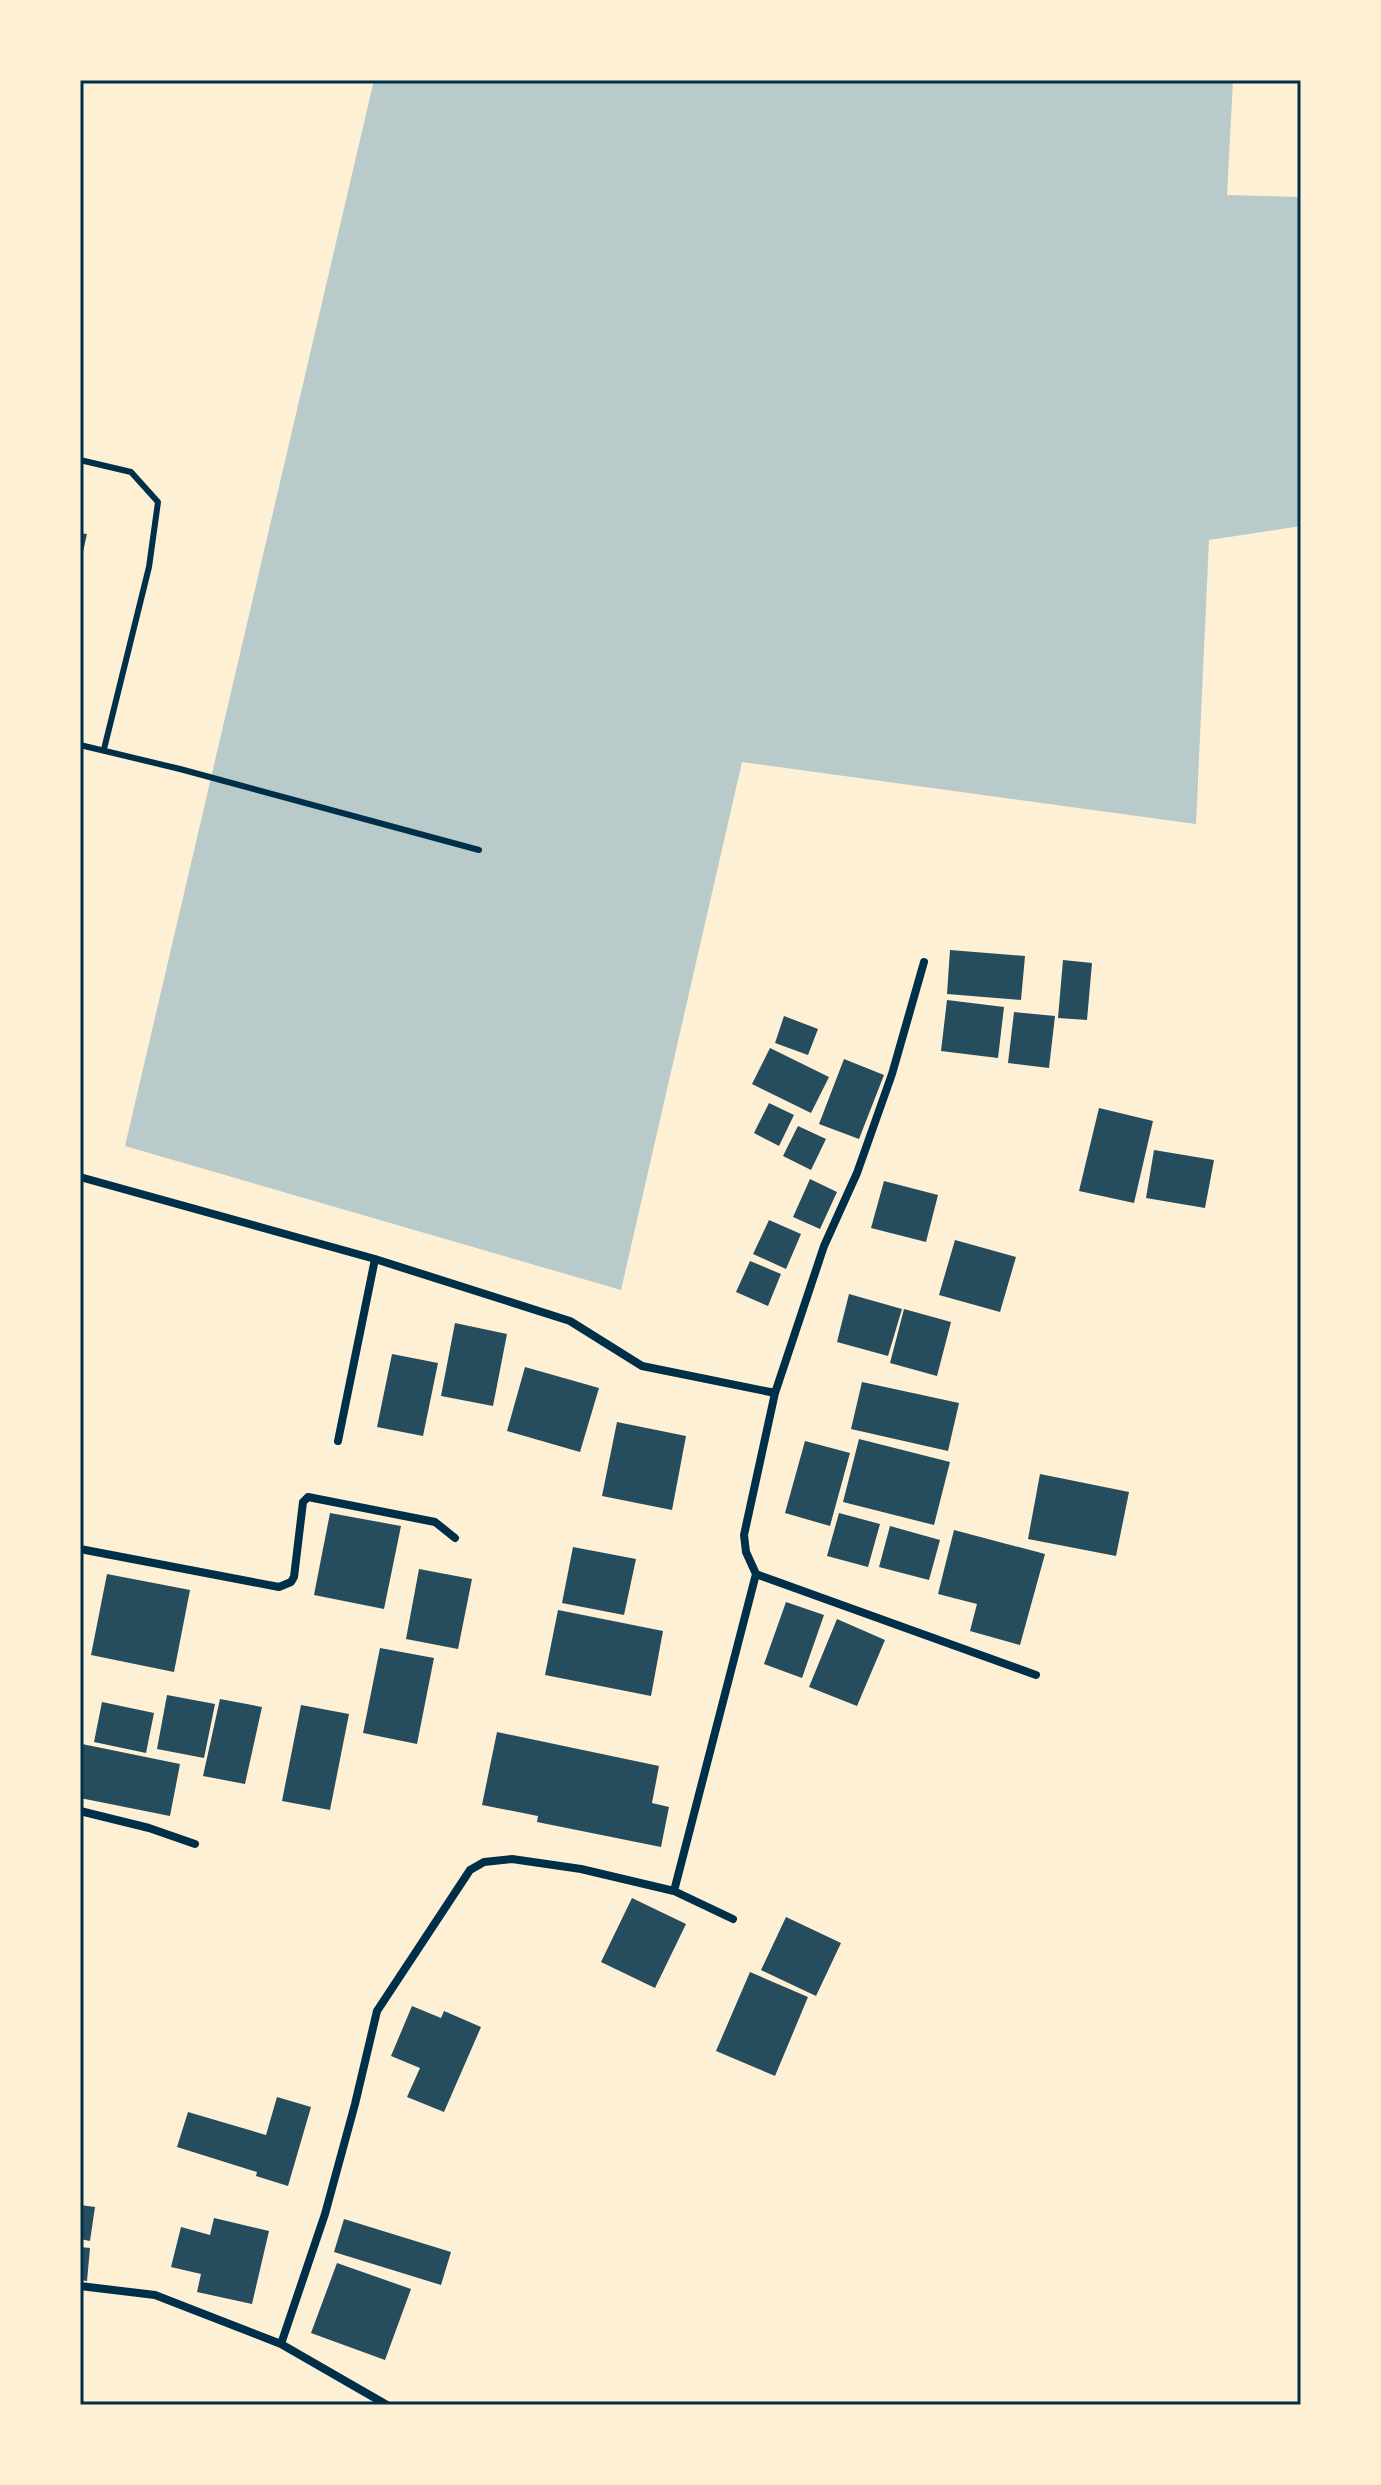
<svg xmlns="http://www.w3.org/2000/svg" width="1381" height="2485" viewBox="0 0 1381 2485" font-family="Barlow,sans-serif">
	<rect width="100%" height="100%" fill="#fdf0d5"/>
	<!-- green -->
	<path fill="#b9caca" d="M374,80H1233L1227,195L1301,197V526L1209,540L1196,824L742,762L621,1290L125,1146Z"/>
	<!-- building -->
	<path fill="#264d5e" d="M80,533L87,534L81,561L80,560Z
		M950,950L1025,956L1021,1000L947,994Z
		M1063,960L1092,963L1087,1020L1058,1018Z
		M947,1000L1004,1007L998,1058L941,1051Z
		M1014,1012L1055,1016L1049,1068L1008,1063Z
		M784,1016L818,1029L808,1055L775,1043Z
		M770,1048L829,1077L811,1113L752,1084Z
		M844,1059L884,1075L859,1139L819,1124Z
		M769,1103L794,1115L779,1146L754,1133Z
		M1099,1108L1153,1121L1134,1203L1079,1191Z
		M798,1126L826,1139L811,1170L783,1156Z
		M1154,1150L1214,1160L1205,1208L1146,1198Z
		M810,1179L837,1192L820,1229L793,1217Z
		M884,1181L938,1195L926,1242L871,1228Z
		M769,1220L801,1234L786,1269L753,1254Z
		M955,1240L1016,1257L1000,1312L939,1295Z
		M750,1261L781,1274L768,1306L736,1292Z
		M849,1294L902,1309L888,1356L837,1342Z
		M904,1309L951,1322L937,1376L890,1363Z
		M455,1323L507,1334L493,1406L441,1396Z
		M392,1354L438,1363L423,1436L377,1427Z
		M525,1367L599,1388L580,1452L507,1431Z
		M862,1382L959,1403L948,1451L851,1429Z
		M617,1422L686,1436L672,1510L602,1496Z
		M859,1439L950,1462L934,1525L843,1502Z
		M805,1441L850,1453L830,1526L785,1513Z
		M1040,1474L1129,1492L1116,1556L1028,1539Z
		M330,1513L401,1526L384,1609L314,1595Z
		M839,1513L880,1524L868,1567L827,1556Z
		M890,1526L940,1540L929,1580L879,1567Z
		M954,1530L1045,1554L1020,1645L970,1631L977,1604L938,1594Z
		M573,1547L636,1559L624,1615L562,1603Z
		M419,1569L472,1579L458,1649L406,1639Z
		M107,1574L190,1590L174,1672L91,1655Z
		M786,1602L824,1615L802,1678L764,1664Z
		M558,1610L663,1631L651,1696L545,1675Z
		M837,1619L885,1640L857,1706L809,1687Z
		M380,1648L434,1658L417,1744L363,1733Z
		M167,1695L215,1704L204,1758L157,1749Z
		M220,1699L262,1707L245,1784L203,1776Z
		M102,1702L154,1713L146,1753L94,1742Z
		M301,1705L349,1714L330,1810L282,1801Z
		M497,1732L659,1766L652,1803L669,1807L661,1847L537,1822L538,1816L482,1805Z
		M82,1744L180,1764L170,1816L80,1798Z
		M632,1898L686,1924L655,1988L601,1962Z
		M786,1917L841,1943L816,1996L761,1970Z
		M750,1972L808,1997L775,2076L716,2051Z
		M412,2006L441,2018L444,2011L481,2027L444,2112L407,2097L420,2068L391,2056Z
		M277,2097L311,2107L288,2186L256,2176L257,2172L177,2147L188,2112L266,2135Z
		M80,2205L95,2207L90,2241L80,2239Z
		M214,2218L269,2231L252,2304L197,2292L201,2274L171,2267L181,2227L210,2235Z
		M344,2219L451,2252L441,2285L334,2252Z
		M80,2247L90,2248L87,2281L80,2280Z
		M337,2263L411,2289L385,2360L311,2333Z"/>
	<g fill="none" stroke-linecap="round" stroke-linejoin="round">
		<!-- service -->
		<path stroke="#003049" stroke-width="6" d="M80,460L131,472L158,502L149,567L104,749
			M80,745L180,769L479,850"/>
		<!-- minor -->
		<path stroke="#003049" stroke-width="8" d="M80,1177L375,1259L570,1321L642,1366L775,1393
			M338,1441L375,1259
			M80,1549L279,1587L291,1582L294,1577L303,1502L308,1497L435,1522L455,1538
			M756,1574L1036,1675
			M80,1811L149,1828L195,1844
			M674,1891L756,1574L746,1552L744,1535L775,1393L824,1246L857,1173L892,1074L924,962
			M80,2286L155,2295L281,2344L387,2405
			M281,2344L325,2214L355,2104L377,2011L470,1870L484,1862L512,1859L581,1869L674,1891L733,1919"/>
	</g>
	<!-- border -->
	<rect width="1381" height="2485" fill="none" stroke="#fdf0d5" stroke-width="164"/>
	<rect x="82" y="82" width="1217" height="2321" fill="none" stroke="#003049" stroke-width="3"/>
</svg>
